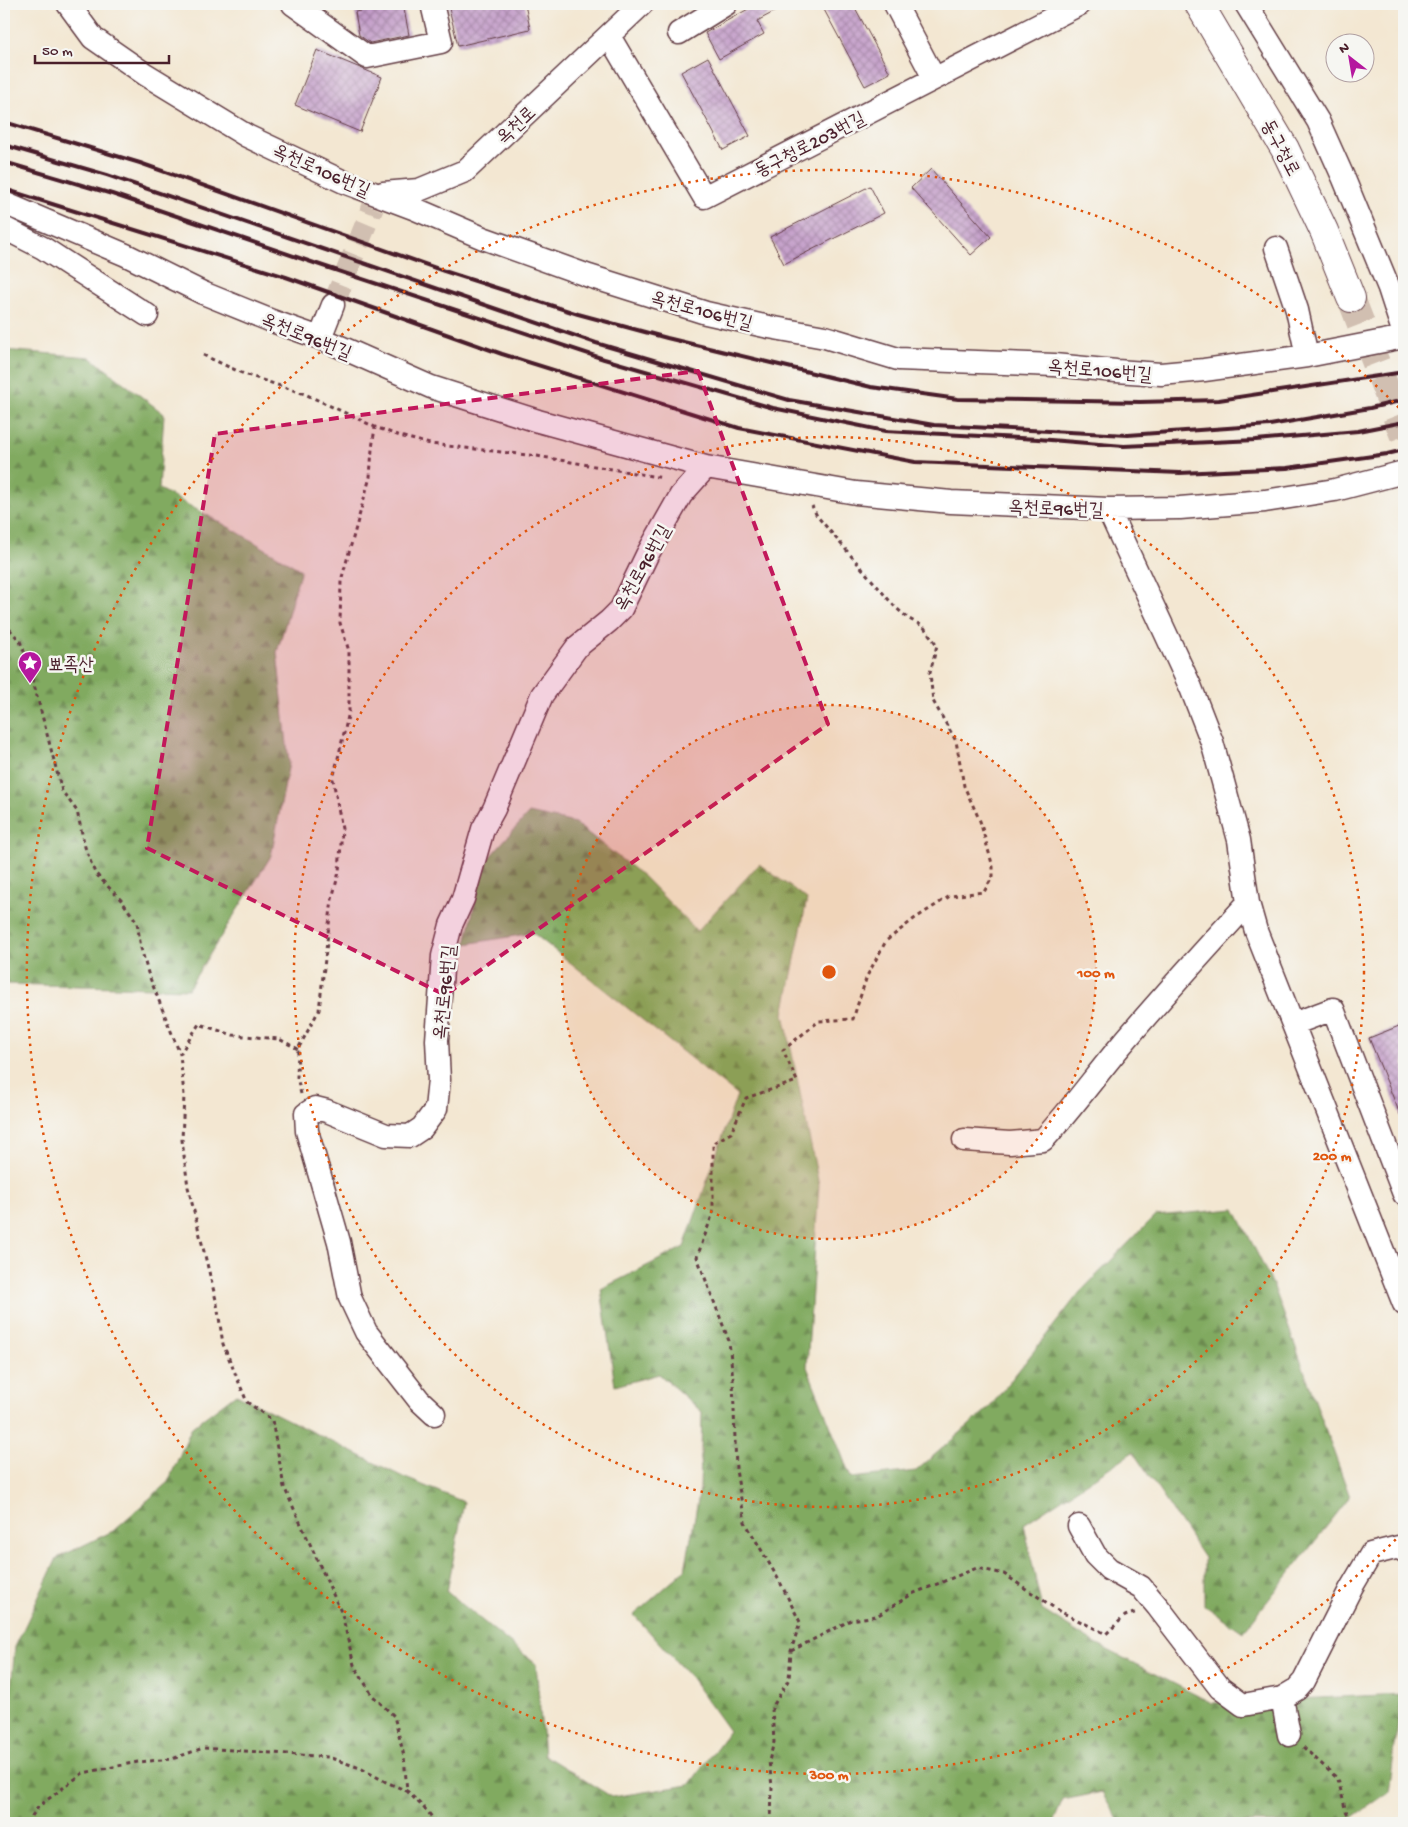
<svg xmlns="http://www.w3.org/2000/svg" width="1408" height="1827" viewBox="0 0 1408 1827" font-family="'Gochi Hand','Poor Story',sans-serif">
	<style>
		.forest { fill: url(#forest-firs); stroke: #666446 }
		.building { fill: url(#building-cross-hatch) }
		.lines { fill: none; stroke-linecap: round; stroke-linejoin: round }
		.minor-tunnel { stroke: #d1bfb1; stroke-width: 22; stroke-dasharray: 22 11; stroke-linecap: butt }
		.major-tunnel { stroke: #d1bfb1; stroke-width: 28; stroke-dasharray: 28 14; stroke-linecap: butt }
		.minor-casing { stroke: #633d44; stroke-width: 25 }
		.major-casing { stroke: #633d44; stroke-width: 30 }
		.path { stroke: #633d44; stroke-width: 3; stroke-dasharray: 4 4; stroke-linecap: butt }
		.minor { stroke: #fff; stroke-width: 22 }
		.major { stroke: #fff; stroke-width: 28 }
		.rail { stroke: #4a1f2b; stroke-width: 4 }
		.marked { fill: #c2185b; fill-opacity: 0.2; stroke: #c2185b; stroke-width: 4; stroke-dasharray: 10 6; stroke-linejoin: round }
		.ring { fill: none; stroke: #e0560e; stroke-width: 2.5; stroke-dasharray: 2.5 5 }
		.labels { text-anchor: middle; stroke-width: 5; stroke-linejoin: round; paint-order: stroke }
		.street-label { font-size: 19px; fill: #4a1f2b; stroke: #f6f6f2 }
		.poi-label { font-size: 19px; fill: #4a1f2b; stroke: #f6f6f2; text-anchor: start }
		.centre { fill: #e0560e; stroke: #f6f6f2; stroke-width: 2.5 }
		.ring-label { font-size: 15px; text-anchor: middle; font-weight: bold; fill: #e0560e; stroke: #f6f6f2; stroke-width: 5; stroke-linejoin: round; paint-order: stroke }
	</style>
	<defs>
		<pattern id="forest-firs" width="22" height="20" patternUnits="userSpaceOnUse" patternTransform="scale(1.25)"><rect width="22" height="20" fill="#81aa61"/><path d="M5 1l3.5 6h-7zM16 11l3.5 6h-7z" fill="#6c8a50"/></pattern>
		<pattern id="building-cross-hatch" width="8" height="8" patternUnits="userSpaceOnUse" patternTransform="scale(1.25)"><rect width="8" height="8" fill="#c29bc8"/><path d="M0 0l8 8M0 8l8-8" fill="none" stroke="#a07ea3"/></pattern>
	</defs>
	<rect width="100%" height="100%" fill="#f6f6f2"/>
	<filter id="ink" filterUnits="userSpaceOnUse"><feTurbulence type="fractalNoise" baseFrequency=".02" numOctaves="2"/><feDisplacementMap in="SourceGraphic" scale="10" xChannelSelector="R" yChannelSelector="G"/><feConvolveMatrix kernelMatrix="1 2 1 2 8 2 1 2 1" color-interpolation-filters="sRGB"/></filter>
	<filter id="wash" filterUnits="userSpaceOnUse"><feTurbulence type="fractalNoise" baseFrequency=".0096" numOctaves="4" result="noise"/><feDisplacementMap in="SourceGraphic" scale="20" xChannelSelector="R" yChannelSelector="G"/><feGaussianBlur stdDeviation="1.12" result="paint"/><feColorMatrix in="noise" values="0 0 0 0 0 0 0 0 0 0 0 0 0 0 0 0 0 1.4 0 .05"/><feComposite in="paint" operator="in"/></filter>
	<g filter="url(#wash)">
		<rect width="100%" height="100%" fill="#f3e7d2"/>
		<!-- forest -->
		<path class="forest" d="M4 350 90 357 164 414 159 489 234 530 301 570 277 652 289 763 271 856 188 989 5 984 4 983Z
			M529 813 575 823 644 877 697 931 759 864 807 899 784 1014 819 1185 807 1367 851 1478 916 1471 990 1407 1080 1292 1155 1216 1235 1209 1274 1287 1350 1497 1243 1632 1204 1605V1558L1133 1452 1024 1524 1042 1610 1096 1644 1212 1703 1402 1694 1389 1792 1345 1823H1120L1102 1792 1063 1800 1053 1823H4V1739L6 1737 15 1647 57 1558 113 1531 168 1482 192 1427 236 1394 403 1477 464 1502 447 1592 536 1664 544 1755 612 1797 689 1785 729 1731 691 1678 634 1615 685 1570 700 1489 702 1412 659 1374 615 1386 601 1289 684 1247 737 1095 533 933 466 944 483 864Z"/>
		<g id="blocks">
			<!-- building -->
			<path class="building" d="M394 4H403L409 35 370 43 359 35 355 12Z
				M448 4H525L530 29 458 46Z
				M747 4H789L757 21 764 34 719 59 705 33 750 8Z
				M821 4H853L890 73 865 86Z
				M317 50 382 77 360 132 295 105Z
				M708 57 750 136 723 150 681 72Z
				M931 169 991 237 971 255 911 188Z
				M870 186 884 213 784 264 770 237Z
				M1404 1024V1124L1369 1038Z"/>
		</g>
	</g>
	<g filter="url(#ink)">
		<use href="#blocks" fill-opacity="0" stroke="#633d44" stroke-width="1"/>
		<g class="lines">
			<!-- minor-tunnel -->
			<path class="minor-tunnel" d="M333 305 373 207"/>
			<!-- major-tunnel -->
			<path class="major-tunnel" d="M1351 298 1404 436"/>
			<!-- minor casing -->
			<g class="minor-casing">
				<path id="minor" d="M68 4 93 38 145 74 247 136 344 182 413 208 483 238 589 276 706 313 769 327 825 337 898 359 1054 365 1116 371 1161 374 1204 370 1307 356 1404 337
					M293 4 367 57 441 42 432 4
					M895 4 934 78
					M1246 4 1318 121 1344 179 1389 288 1404 334
					M679 33 726 4
					M609 36 704 197 1080 4
					M383 193 419 190 465 171 642 4
					M4 203 126 255 203 293 272 321 320 338 431 387 538 421 706 467 856 493 951 502 1108 509 1180 508 1265 501 1335 490 1404 472
					M4 228 43 248 147 315
					M1276 248 1297 310 1307 356
					M320 338 333 305
					M1108 509 1191 688 1212 742 1239 840 1248 903 1256 931 1404 1304
					M1293 1024 1333 1009 1404 1194
					M964 1140 1010 1143 1043 1140C1070 1111 1093 1079 1118 1049 1160 999 1204 951 1248 903
					M434 1414 419 1400 366 1332 350 1298 339 1242 307 1131 306 1114 315 1108 327 1111 386 1135 410 1136 422 1128 436 1109 439 1080 437 1040 443 956 451 925 463 899 483 829 494 809 542 695 577 647 609 621 621 609 647 555 681 495 706 467
					M1079 1526 1095 1555 1109 1569 1141 1587 1158 1607 1220 1688 1243 1705 1282 1698 1289 1735
					M1282 1698 1297 1689 1304 1681 1351 1588 1371 1554 1399 1547 1404 1551"/>
			</g>
			<!-- major casing -->
			<g class="major-casing">
				<path id="major" d="M1199 4 1285 149 1324 231 1351 298"/>
			</g>
			<!-- path -->
			<path class="path" d="M203 355 244 374 305 394 375 427 400 436 430 444 537 456 663 478
				M4 623 20 641 28 662 62 791 77 811 85 847 95 873 121 900 137 922 141 948 148 973 180 1054
				M298 1049 279 1039 233 1035 199 1024 180 1054 184 1095 182 1140 188 1187 217 1304 223 1344 247 1402 272 1420 284 1487 342 1614 354 1665 372 1695 394 1716 404 1756 407 1791 428 1812 436 1823
				M301 1094 297 1077 298 1049 319 1010 332 899 339 872 342 829 333 779 349 712V651L340 623 341 581 370 477 372 449 375 427
				M791 1651 851 1620 877 1616 912 1594 977 1568 1004 1574 1059 1611 1106 1634 1125 1616 1137 1612
				M1303 1747 1338 1779 1345 1808 1351 1823
				M27 1823 39 1806 83 1773 138 1762 172 1759 203 1748 328 1757 360 1768 386 1782 407 1791
				M771 1823 772 1786 769 1761 774 1742 772 1708 789 1679 791 1651 800 1622 780 1582 745 1522 736 1470 733 1379 729 1341 697 1257 713 1213V1143L731 1133 746 1098 797 1081 783 1050 819 1021 853 1019 867 976 886 941 914 919 950 896 984 892 993 876V867L980 821 964 786 956 741 933 701 930 673 937 645 923 626 909 619 895 607 817 516 812 506"/>
			<!-- minor -->
			<use href="#minor" class="minor"/>
			<!-- major -->
			<use href="#major" class="major"/>
			<!-- rail -->
			<path class="rail" d="M4 122 140 163 444 271 578 314 667 338 871 387 958 399 1140 402 1219 400 1404 372
				M4 145 107 175 596 343 789 400 934 425 1128 435 1270 425 1370 408 1404 400
				M4 162 112 194 323 266 604 359 773 408 885 431 1038 439 1124 446 1256 440 1358 431 1404 422
				M4 189 286 277 502 354 739 428 915 462 1180 473 1287 468 1387 454 1404 450"/>
		</g>
	</g>
	<!-- marked area -->
	<path class="marked" d="M698 371 828 724 445 995 147 848 215 434Z"/>
	<!-- distance rings -->
	<circle cx="829" cy="972" r="267" fill="#e0560e" fill-opacity=".12"/>
	<g class="ring">
		<circle cx="829" cy="972" r="267"/>
		<circle cx="829" cy="972" r="535"/>
		<path d="M1401 1534A802 802 0 1 1 1401 410"/>
	</g>
	<!-- icons -->
	<defs>
		<g id="sight-pin" transform="scale(1.25)"><path d="M0 17L-7.5 6A9.5 9.5 0 1 1 7.5 6Z" fill="#b5179e" stroke="#f6f6f2"/><path d="M0-6L1.8-2.2L6-1.7L2.9 1.2L3.7 5.4L0 3.3L-3.7 5.4L-2.9 1.2L-6-1.7L-1.8-2.2Z" fill="#fff"/></g>
	</defs>
	<g fill-rule="evenodd">
		<use href="#sight-pin" x="30" y="663"/>
	</g>
	<g class="labels">
		<!-- street labels -->
		<g class="street-label">
			<text transform="translate(515 124) rotate(-43)" y="7">옥천로</text>
			<text transform="translate(809 143) rotate(-27)" y="7">동구청로203번길</text>
			<text transform="translate(1282 147) rotate(62)" y="7">동구청로</text>
			<text transform="translate(322 169) rotate(24)" y="7">옥천로106번길</text>
			<text transform="translate(702 309) rotate(15)" y="7">옥천로106번길</text>
			<text transform="translate(307 335) rotate(22)" y="7">옥천로96번길</text>
			<text transform="translate(1100 369) rotate(5)" y="7">옥천로106번길</text>
			<text transform="translate(1056 507) rotate(2)" y="7">옥천로96번길</text>
			<text transform="translate(641 567) rotate(-61)" y="7">옥천로96번길</text>
			<text transform="translate(443 992) rotate(-84)" y="7">옥천로96번길</text>
		</g>
		<!-- poi labels -->
		<g class="poi-label">
			<text x="48" y="670">뾰족산</text>
		</g>
	</g>
	<circle cx="829" cy="972" r="8" class="centre"/>
	<g class="ring-label">
		<text x="1096" y="977">100 m</text>
		<text x="1332" y="1160">200 m</text>
		<text x="829" y="1779">300 m</text>
	</g>
	<!-- margin -->
	<rect width="1408" height="1827" fill="none" stroke="#f6f6f2" stroke-width="20"/>
	<!-- north arrow -->
	<g transform="translate(1350 58) rotate(329)"><circle r="24" fill="#f6f6f2" stroke="#b1a0a2"/>
	<path d="M0-4L9 19L0 12L-9 19Z" fill="#b5179e"/>
	<text y="-8" font-size="14" font-weight="bold" text-anchor="middle" fill="#4a1f2b">N</text>
	</g>
	<!-- scale -->
	<path d="M35 55v8h134v-8" fill="none" stroke="#4a1f2b" stroke-width="2.5"/>
	<text x="42" y="55" font-size="15" fill="#4a1f2b" stroke="#f6f6f2" stroke-width="4" paint-order="stroke">50 m</text>
</svg>
